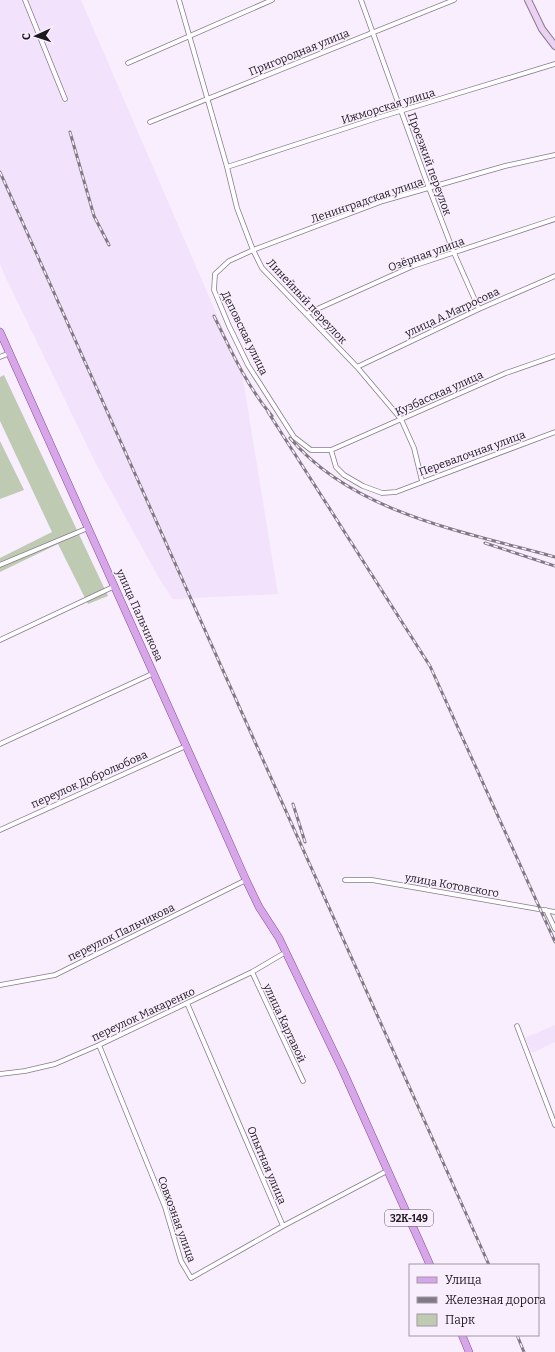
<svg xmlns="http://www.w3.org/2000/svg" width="555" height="1352" viewBox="0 0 555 1352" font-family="Bitter,serif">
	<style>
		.built { fill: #f3e2fb }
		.green { fill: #becbb2 }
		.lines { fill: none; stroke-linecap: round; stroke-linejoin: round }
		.street-casing { stroke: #877b8c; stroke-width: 5.5 }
		.secondary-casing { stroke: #877b8c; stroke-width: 8 }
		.primary-casing { stroke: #844d99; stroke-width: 8 }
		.street { stroke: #fff; stroke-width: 4 }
		.secondary { stroke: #ebd2f4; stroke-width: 6 }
		.primary { stroke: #d6a6e9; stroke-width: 7 }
		.rail-casing { stroke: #817a84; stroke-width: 3 }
		.rail { stroke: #f9eefd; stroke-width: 1.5; stroke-dasharray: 4.5; stroke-linecap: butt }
		.labels { text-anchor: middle; stroke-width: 3; stroke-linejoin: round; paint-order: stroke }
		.shield { fill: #f9eefd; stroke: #5f5862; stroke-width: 1 }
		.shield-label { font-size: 10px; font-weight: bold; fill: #1d181f }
		.street-label { font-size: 11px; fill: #1d181f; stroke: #f9eefd }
	</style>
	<rect width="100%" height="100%" fill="#f9eefd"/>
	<!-- built -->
	<path class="built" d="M0 0H81L242 373 278 594 173 599 160 580 96 464 5 276 0 264Z
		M555 1025V1042L532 1053 525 1038Z"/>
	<!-- green -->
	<path class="green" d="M4 375 108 596 88 604 58 544 0 572V558L52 532 0 421V377Z
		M0 441 24 490 0 499Z"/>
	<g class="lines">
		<!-- street casing -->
		<g class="street-casing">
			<path id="street" d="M25 0 65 99
				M179 0 227 167 237 208 253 250 262 268 357 367 401 419 414 448 422 481
				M361 0 429 188 454 253 479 309
				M128 63 272 0
				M150 122 454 0
				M555 155 505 166 383 201 253 250 229 261 215 274 214 290 229 326 248 365 294 437 311 450H331L336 467 344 475 363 486 382 493 396 492 555 432
				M227 167 377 118 555 64
				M306 314 413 266 555 219
				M0 357 10 353
				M357 367 479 309 555 276
				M331 450 506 373 555 356
				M0 565 88 528
				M0 640 115 586
				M0 744 154 673
				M0 830 186 746
				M345 880H372L555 912
				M546 910 555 929
				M252 972 303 1081
				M0 985 55 975 246 880
				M187 1003 283 1226 387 1171
				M517 1026 555 1125
				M99 1045 165 1207 181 1261 191 1278 283 1226
				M0 1074 25 1071 55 1064 99 1045 252 972 286 952"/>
		</g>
		<!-- secondary casing -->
		<g class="secondary-casing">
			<path id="secondary" d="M528 0 542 29 555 46"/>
		</g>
		<!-- primary casing -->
		<g class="primary-casing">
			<path id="primary" d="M0 332 218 817 246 880 259 907 279 938 343 1071 430 1265
				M462 1335 469 1352"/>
		</g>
		<!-- street -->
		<use href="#street" class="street"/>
		<!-- secondary -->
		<use href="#secondary" class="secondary"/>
		<!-- primary -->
		<use href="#primary" class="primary"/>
		<!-- rail casing -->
		<g class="rail-casing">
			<path id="rail" d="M70 132 94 216 109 245
				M0 172 489 1265
				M214 316C231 351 247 386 272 416
				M268 412 430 666 555 942
				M290 438C353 513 465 532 555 557
				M485 543 555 566
				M293 804 305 842
				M517 1335 524 1352"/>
		</g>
		<!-- rail -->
		<use href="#rail" class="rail"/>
	</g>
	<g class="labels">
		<!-- shield labels -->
		<rect class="shield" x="385" y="1210" width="48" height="16" rx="3"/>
		<g class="shield-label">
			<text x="409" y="1222">32К-149</text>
		</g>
		<!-- street labels -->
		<g class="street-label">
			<text transform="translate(299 52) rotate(-22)" y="4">Пригородная улица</text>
			<text transform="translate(388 106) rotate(-17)" y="4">Ижморская улица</text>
			<text transform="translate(430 164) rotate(70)" y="4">Проезжий переулок</text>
			<text transform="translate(367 200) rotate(-19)" y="4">Ленинградская улица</text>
			<text transform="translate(426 254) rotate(-20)" y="4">Озёрная улица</text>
			<text transform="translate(307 301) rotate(47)" y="4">Линейный переулок</text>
			<text transform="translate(452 312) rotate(-25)" y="4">улица А.Матросова</text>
			<text transform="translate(245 333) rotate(64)" y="4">Деповская улица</text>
			<text transform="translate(439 393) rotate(-24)" y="4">Кузбасская улица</text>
			<text transform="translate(472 453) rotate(-20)" y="4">Перевалочная улица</text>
			<text transform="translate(140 615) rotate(66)" y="4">улица Пальчикова</text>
			<text transform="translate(89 779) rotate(-24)" y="4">переулок Добролюбова</text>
			<text transform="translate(452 885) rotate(10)" y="4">улица Котовского</text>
			<text transform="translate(121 932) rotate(-26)" y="4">переулок Пальчикова</text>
			<text transform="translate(143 1014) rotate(-25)" y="4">переулок Макаренко</text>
			<text transform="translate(285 1023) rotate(65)" y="4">улица Картавой</text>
			<text transform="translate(267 1165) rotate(67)" y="4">Опытная улица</text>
			<text transform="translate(177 1219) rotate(70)" y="4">Совхозная улица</text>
		</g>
	</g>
	<!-- legend -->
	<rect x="409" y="1264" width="130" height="72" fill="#f9eefd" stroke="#a198a4"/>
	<rect x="417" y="1277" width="20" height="6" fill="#d6a6e9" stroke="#a198a4"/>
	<text x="445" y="1284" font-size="12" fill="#1d181f">Улица</text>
	<rect x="417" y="1297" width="20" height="6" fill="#817a84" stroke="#a198a4"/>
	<text x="445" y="1304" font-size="12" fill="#1d181f">Железная дорога</text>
	<rect x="417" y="1314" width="20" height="12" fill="#becbb2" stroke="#a198a4"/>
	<text x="445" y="1324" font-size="12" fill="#1d181f">Парк</text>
	<!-- north arrow -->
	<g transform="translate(36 36) rotate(267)" stroke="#f9eefd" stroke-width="3" paint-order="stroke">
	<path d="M0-3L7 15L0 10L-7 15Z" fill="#1d181f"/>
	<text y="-6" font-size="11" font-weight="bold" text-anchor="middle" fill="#1d181f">С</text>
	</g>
</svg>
